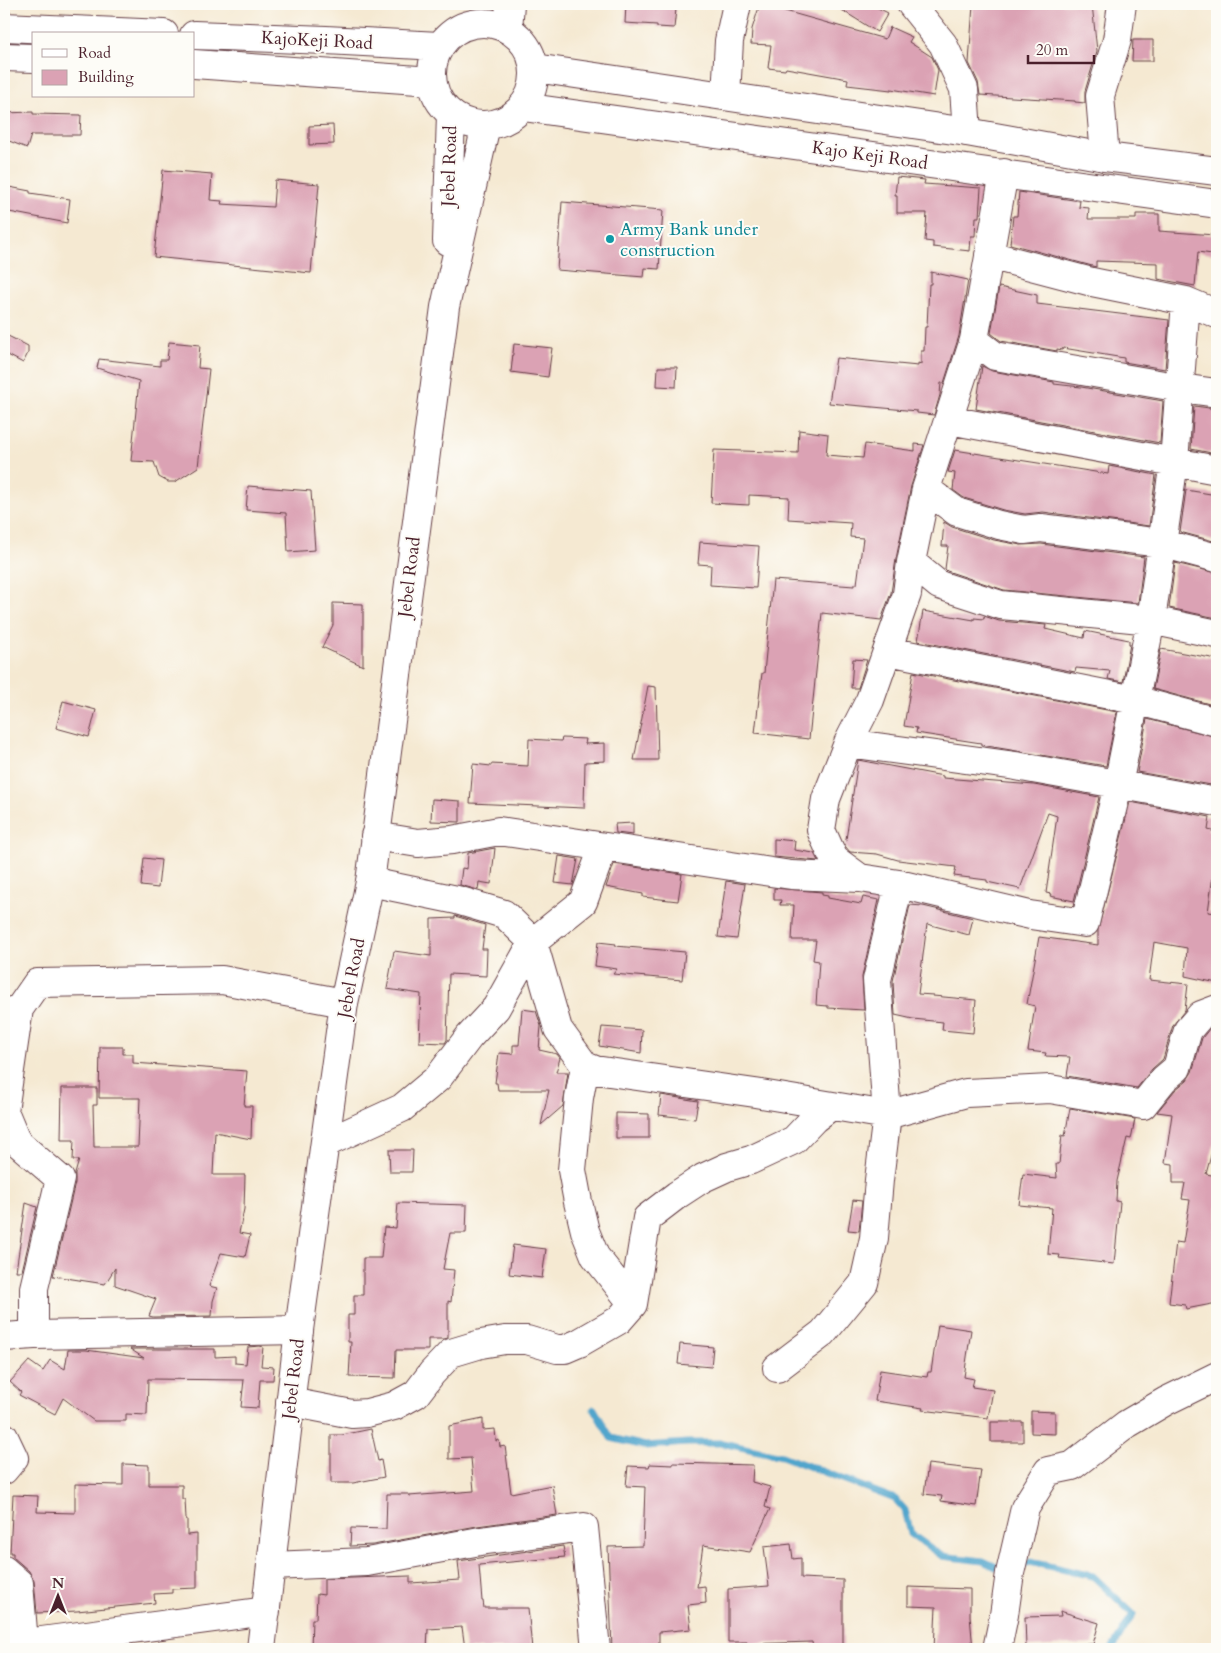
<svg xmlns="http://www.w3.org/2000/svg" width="1221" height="1653" viewBox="0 0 1221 1653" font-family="Cardo,serif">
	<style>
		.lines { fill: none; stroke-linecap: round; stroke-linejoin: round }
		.stream { stroke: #51a5cc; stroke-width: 7 }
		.building { fill: #dba2b4 }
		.minor-casing { stroke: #643d44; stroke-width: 30 }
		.major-casing { stroke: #643d44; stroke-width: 30 }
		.minor { stroke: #fff; stroke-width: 28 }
		.major { stroke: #fff; stroke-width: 28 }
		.culture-dot { fill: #0f9aa8; stroke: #fdfcf7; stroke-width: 2 }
		.labels { text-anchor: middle; stroke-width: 4; stroke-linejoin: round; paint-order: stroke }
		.street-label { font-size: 18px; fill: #4a1f2b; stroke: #fdfcf7 }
		.culture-label { font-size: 18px; fill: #0d838f; stroke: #fdfcf7; text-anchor: start }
	</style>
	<rect width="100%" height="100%" fill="#fdfcf7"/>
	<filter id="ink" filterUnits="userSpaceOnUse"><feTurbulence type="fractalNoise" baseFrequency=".02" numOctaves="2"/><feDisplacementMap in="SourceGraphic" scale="10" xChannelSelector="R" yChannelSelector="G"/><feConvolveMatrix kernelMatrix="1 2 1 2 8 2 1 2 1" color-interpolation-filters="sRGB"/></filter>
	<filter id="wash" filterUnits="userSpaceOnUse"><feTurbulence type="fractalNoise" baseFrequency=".0096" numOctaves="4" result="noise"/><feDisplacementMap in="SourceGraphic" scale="20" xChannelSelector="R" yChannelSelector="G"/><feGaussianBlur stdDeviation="1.12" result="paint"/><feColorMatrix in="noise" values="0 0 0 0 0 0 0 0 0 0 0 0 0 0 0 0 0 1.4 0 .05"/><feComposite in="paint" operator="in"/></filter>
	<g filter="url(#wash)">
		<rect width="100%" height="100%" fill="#f5e9d2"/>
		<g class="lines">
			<!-- stream -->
			<path class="stream" d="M594 1409 611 1438 645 1446 687 1443H722L782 1456 895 1499 905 1510 911 1534 942 1556 983 1561 1005 1571
				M1019 1568 1030 1562 1093 1576 1133 1614 1112 1649"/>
		</g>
		<g id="blocks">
			<!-- building -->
			<path class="building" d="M626 4 676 9 674 28 657 27V25L625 23Z
				M760 4 885 39 890 27 912 37 909 42 932 57 938 70 934 96 891 89V90L847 85 848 79 786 68 785 70 768 68 771 45 751 44 752 29Z
				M832 4H870L888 13 877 32Z
				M973 4H1092L1097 51 1085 91V103L1075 102V101L980 95 978 82 969 63Z
				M1133 40H1153V61H1132Z
				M33 112V114L81 115 80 135H31L27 148 4 139V113Z
				M333 125 334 144 309 145V126Z
				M163 170 212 174 210 200 222 201 221 204 273 207 275 180 319 184 311 273 154 257Z
				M897 177 925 180 924 184 981 188 979 217H976L975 236H971L970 251 933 247V242L925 241 927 213H897V195H895Z
				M4 186 30 191V193L70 199 67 223 4 211Z
				M1019 192 1080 201 1079 207 1089 208 1088 219H1136V214H1159V231L1215 235 1212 254 1198 252 1195 286 1158 279V263L1096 261V267L1010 244 1013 216H1017Z
				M562 202 663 210 659 269 645 268 644 277 557 270Z
				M931 272 968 280 959 336 944 383H941L940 395 934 415 917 413V411L829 403 836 358 918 366V363L921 364V351H924L925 327H927L929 284H931Z
				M999 287 1037 295V304L1169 320 1165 369 1124 362V358L1063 348 1062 350 1057 349V351L1001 341 991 333Z
				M4 334 28 346V353L23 363 4 353Z
				M169 342 200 345 198 368 209 369 198 467 175 482H168L159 477 154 462 131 461 139 381 97 368 99 359 160 366V360H167Z
				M514 344 552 348 548 377 511 372Z
				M982 366 992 371 1054 382V384L1081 387 1163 401 1160 443 976 409Z
				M658 367H677L676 387 657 386Z
				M1194 406 1217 409V454L1191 449Z
				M799 430 828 434 826 455 863 458 865 444 915 451V444L924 445 911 486 896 559 891 593 881 620 822 613 809 739 755 733 762 673H764L773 580 854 586V584H857L863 538 850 537 851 523 788 519 789 497 749 495V505L711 503 714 450 798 453Z
				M955 450 1108 474 1109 466 1156 475 1149 526 1043 512 1025 514 1003 510 964 498 953 490 955 473 948 472Z
				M248 486 311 491 315 550 288 552 286 513 246 510Z
				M1186 490 1217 495V542L1180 532Z
				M944 522 952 527 994 540 1021 545 1041 544 1144 557 1138 603 1004 590 947 571 945 569 948 546H942Z
				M700 542 759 546 756 588 710 585 711 565 698 564Z
				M1175 563 1217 573V618L1169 608Z
				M333 603 363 604V666L322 647 333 625Z
				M923 611 974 620V618L984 619V616L999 621 1046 625 1045 629 1084 638 1085 631 1129 640V644H1130L1123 682 1108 679 1110 671 1076 668 1075 672 918 641Z
				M1161 649 1217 659V706L1153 689Z
				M853 659 867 660 858 688H851Z
				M913 672 1117 712 1106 766 981 745V743L916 733 917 728 904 726Z
				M648 686 656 687 658 760H634Z
				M63 701 96 710 89 737 56 728Z
				M1147 719 1217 737V786L1137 772Z
				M562 738 586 739 585 744 605 743V761L585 762 584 808 470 803 473 764 491 766V764L528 766 529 739 561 741Z
				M858 760 943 776V778L1034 785 1099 797 1074 901 1050 896 1051 894 1046 893 1057 816 1048 813 1020 889 987 882V880L954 876 956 867 898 860 877 854 850 852 845 846Z
				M432 799 460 801V822L431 821Z
				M1130 802 1210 817 1208 830 1217 832 1215 868H1214L1208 912 1217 913V983L1185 976 1187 948 1154 942 1149 980 1188 984 1185 1010 1173 1025 1163 1059 1152 1069 1137 1088 1067 1076 1070 1057 1045 1056 1046 1053 1028 1051 1035 1006 1027 1004 1039 937 1098 945V930Z
				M633 823V835L616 833 615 824Z
				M774 839 795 841 794 850 814 853 818 861 774 857Z
				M495 848 491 884 479 882 478 890 460 885 462 868 467 869 468 853Z
				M559 856 578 859 573 885 555 883Z
				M144 858 161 860 158 888 141 886Z
				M614 864 682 874 678 901 643 897V894L606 887Z
				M726 881 745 884 737 939 718 937Z
				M774 888 822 892V895L828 896V898L861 904 863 897 879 900 862 977 864 1010 828 1008V1006L816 1005 819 961 813 960 816 940H792L794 905H780L781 900H774Z
				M910 905 923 906 973 918 969 935 927 924 918 994 933 995V996L976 1000 973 1033 942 1030 943 1022 913 1019 895 1015 893 981Z
				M455 916 485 925 482 949H487L486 976 449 974 447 1040 445 1043 419 1042 421 994 387 989 394 951 431 956V919L455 918Z
				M598 942 616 944 615 946 685 952 682 980 613 974 617 969 595 966Z
				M522 1009 536 1011 541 1026 539 1050 557 1054 560 1058 556 1072H568L563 1106 541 1125 549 1090H498L497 1083H495L499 1053 513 1054V1045H519Z
				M1217 1026V1133L1206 1174 1217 1176V1303L1186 1309 1185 1305 1169 1303 1176 1242 1183 1243 1190 1200 1182 1199 1185 1183H1173V1164L1165 1163 1172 1114 1157 1112 1175 1090 1187 1080 1192 1072 1202 1038 1210 1028Z
				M602 1027 642 1030 641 1053 599 1046Z
				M100 1047H123V1054H133V1063L247 1071 244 1106H252L251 1139 215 1132 213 1175H245L244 1209 239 1233 250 1235 245 1257 221 1253 209 1286 217 1288 213 1301 212 1316 153 1317 149 1316 156 1299 115 1285V1268L105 1284 53 1276 75 1183V1174L79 1160H73L74 1140H61L62 1088H97V1105H93L94 1147H138L140 1098H99Z
				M661 1095 698 1101 695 1119 659 1115Z
				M1070 1108 1135 1119 1131 1139 1127 1138 1117 1181 1116 1201 1120 1202 1114 1264 1059 1258 1060 1255 1048 1254 1052 1208 1019 1205 1023 1174 1057 1178 1056 1164H1059L1062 1135 1065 1136Z
				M616 1113 649 1114V1138H616Z
				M389 1150H413L412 1172H390Z
				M853 1200 862 1201 859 1231 848 1230Z
				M26 1203 37 1207 22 1271H16Z
				M398 1203 467 1205 466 1233H450L443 1269 454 1270 451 1302 448 1301V1338L444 1339H428V1350H396L395 1378 349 1377 351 1342H348V1315H354V1295H363V1258H381L384 1227 396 1228Z
				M513 1245 546 1249 542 1278 509 1274Z
				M938 1325 971 1330 964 1377 974 1379 972 1387 993 1390 988 1418 922 1410 923 1408 875 1401 880 1370 927 1377 928 1372H931Z
				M680 1344 713 1347 711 1367 678 1364Z
				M260 1346 263 1347 261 1366 274 1367 273 1380H260L258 1408 241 1407 244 1380 148 1379 147 1415 126 1414V1421H94L63 1398 55 1414 19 1395 21 1392 10 1382 29 1361 43 1371 50 1360 65 1369 68 1350H86L144 1358 130 1349H215V1357L235 1356V1363L246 1364 248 1347Z
				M1031 1411 1055 1412V1434L1031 1433Z
				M483 1419V1430L495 1429 496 1441 499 1440 500 1447 505 1446 511 1493 552 1485 557 1515 477 1526 373 1545 350 1546 351 1528 386 1529 387 1494H409V1496L474 1491 471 1458 449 1459V1426Z
				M991 1422H1023V1442H991Z
				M371 1429 378 1461 381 1460 384 1477 353 1483H331V1435H342Z
				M673 1463 753 1465 752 1482 770 1487 765 1507 770 1509 750 1552 703 1545 697 1587 705 1586 706 1603 688 1605 691 1629 659 1632V1649H612L608 1547 643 1546 645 1487 626 1486 628 1466 649 1467 650 1464 673 1465Z
				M123 1464 149 1465V1485H182V1499H185L186 1519H187V1535L197 1534V1588L172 1589V1593L154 1594 155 1603 77 1611 37 1613 34 1581 29 1571 13 1557V1553H10L13 1495 38 1496 37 1512 75 1513V1484L123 1485Z
				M928 1464 981 1470 976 1506 941 1501 942 1496 924 1494Z
				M791 1544 793 1559 801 1558V1578L843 1580V1649H813L812 1642 747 1644V1642H728V1589L769 1586 764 1547Z
				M563 1546 565 1557 479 1565 482 1601H483L484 1608H528L532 1649H465L462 1627 428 1629 427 1649H311L312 1619H316L317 1594 324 1595V1579L410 1576V1583L460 1580 458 1561Z
				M908 1587 970 1589V1616L973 1649H934L936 1607 908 1606Z
				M1060 1611 1099 1623 1093 1644 1026 1647 1025 1617 1061 1616Z"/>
		</g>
	</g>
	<g filter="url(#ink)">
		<use href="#blocks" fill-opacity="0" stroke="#643d44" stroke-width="1"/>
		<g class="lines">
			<!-- minor casing -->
			<g class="minor-casing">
				<path id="minor" d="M911 4 943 44 964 89 967 132
					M726 96 729 41 737 4
					M1105 157 1100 96 1117 40 1122 4
					M1004 173 974 340 926 489 911 562 907 594 870 700 848 743 826 799 821 830 834 859 860 878 899 884 1030 915 1085 923 1118 785 1151 620 1174 462 1186 301
					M989 255 1092 282 1186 301 1217 314
					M974 340 995 356 1181 388 1217 393
					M949 420 1217 470
					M926 489 957 512 999 525 1024 530 1041 528 1161 543 1217 558
					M911 562 939 585 1001 605 1151 620 1217 634
					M888 651 1135 700 1217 722
					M848 743 1016 766 1217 802
					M375 836 418 843 452 840 499 831 791 875 860 878
					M370 882 457 900 504 914 533 942 558 1029 585 1066 595 1070 755 1093 887 1115 966 1093 1050 1089 1143 1105 1164 1079 1177 1068 1188 1030 1201 1015 1217 1009
					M19 1009 4 1111 17 1142 60 1179 34 1288V1335
					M4 1013 19 1009 37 983 222 980 344 1003
					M585 1066 579 1098 572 1170 578 1202 585 1231 595 1256 633 1304
					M326 1143 402 1108 438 1078 469 1037 496 1008 533 942 583 902 603 848
					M4 1337 34 1335 299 1330
					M777 1368 823 1333 864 1283 874 1238 879 1180 887 1115 877 980 899 884
					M290 1402 352 1414 367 1413 394 1406 416 1394 432 1373 451 1353 481 1344 505 1340H527L557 1349H565L579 1343 619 1320 633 1304 647 1218 677 1195 703 1178 727 1167 751 1160 794 1140 814 1119 831 1106
					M4 1437 14 1458 4 1470
					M271 1566 367 1562 480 1541 584 1527 596 1649
					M4 1570 19 1583 24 1643
					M4 1646 266 1611
					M997 1649 1004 1615 1010 1573 1025 1508 1048 1471 1072 1466 1127 1424 1166 1401 1217 1376"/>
			</g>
			<!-- major casing -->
			<g class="major-casing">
				<path id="major" d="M432 74a51 51 0 1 1 102 0a51 51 0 1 1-102 0Z
					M4 27 164 34
					M508 29 510 4
					M194 35 326 40 439 46
					M4 57 34 58
					M194 64 432 81
					M535 68 967 132 1105 157 1217 171
					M523 107 1217 204
					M447 241 451 114
					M261 1649 299 1330 344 1003 370 882 445 307 486 125"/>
			</g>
			<!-- minor -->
			<use href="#minor" class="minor"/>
			<!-- major -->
			<use href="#major" class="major"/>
		</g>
	</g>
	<!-- markers -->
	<circle class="culture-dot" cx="610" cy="239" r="5"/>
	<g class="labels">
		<!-- street labels -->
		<g class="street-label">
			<text transform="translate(317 40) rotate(3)" y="6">KajoKeji Road</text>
			<text transform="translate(870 155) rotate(8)" y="6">Kajo Keji Road</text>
			<text transform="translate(449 166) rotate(-88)" y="6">Jebel Road</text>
			<text transform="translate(409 577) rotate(-83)" y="6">Jebel Road</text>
			<text transform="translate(351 978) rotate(-79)" y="6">Jebel Road</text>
			<text transform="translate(293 1379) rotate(-83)" y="6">Jebel Road</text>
		</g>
		<!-- culture labels -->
		<g class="culture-label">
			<text x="620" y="235">Army Bank under<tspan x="620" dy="21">construction</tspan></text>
		</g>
	</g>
	<!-- margin -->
	<rect width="1221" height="1653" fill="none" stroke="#fdfcf7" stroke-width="20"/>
	<!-- legend -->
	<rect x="32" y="32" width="162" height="65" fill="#fdfcf7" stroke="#b5a4a5"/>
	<rect x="42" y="49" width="25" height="8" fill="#ffffff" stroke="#b5a4a5"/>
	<text x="78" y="58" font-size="15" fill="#4a1f2b">Road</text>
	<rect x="42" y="70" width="25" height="15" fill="#dba2b4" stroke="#b5a4a5"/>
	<text x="78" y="82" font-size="15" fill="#4a1f2b">Building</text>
	<!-- north arrow -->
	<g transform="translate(58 1596)" stroke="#fdfcf7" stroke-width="4" paint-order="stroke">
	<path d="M0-4L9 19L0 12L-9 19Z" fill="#4a1f2b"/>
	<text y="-8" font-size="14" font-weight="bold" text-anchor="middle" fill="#4a1f2b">N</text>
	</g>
	<!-- scale -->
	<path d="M1028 55v8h66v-8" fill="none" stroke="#4a1f2b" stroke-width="2.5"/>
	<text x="1036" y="55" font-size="15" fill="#4a1f2b" stroke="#fdfcf7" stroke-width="4" paint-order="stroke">20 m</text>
</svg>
